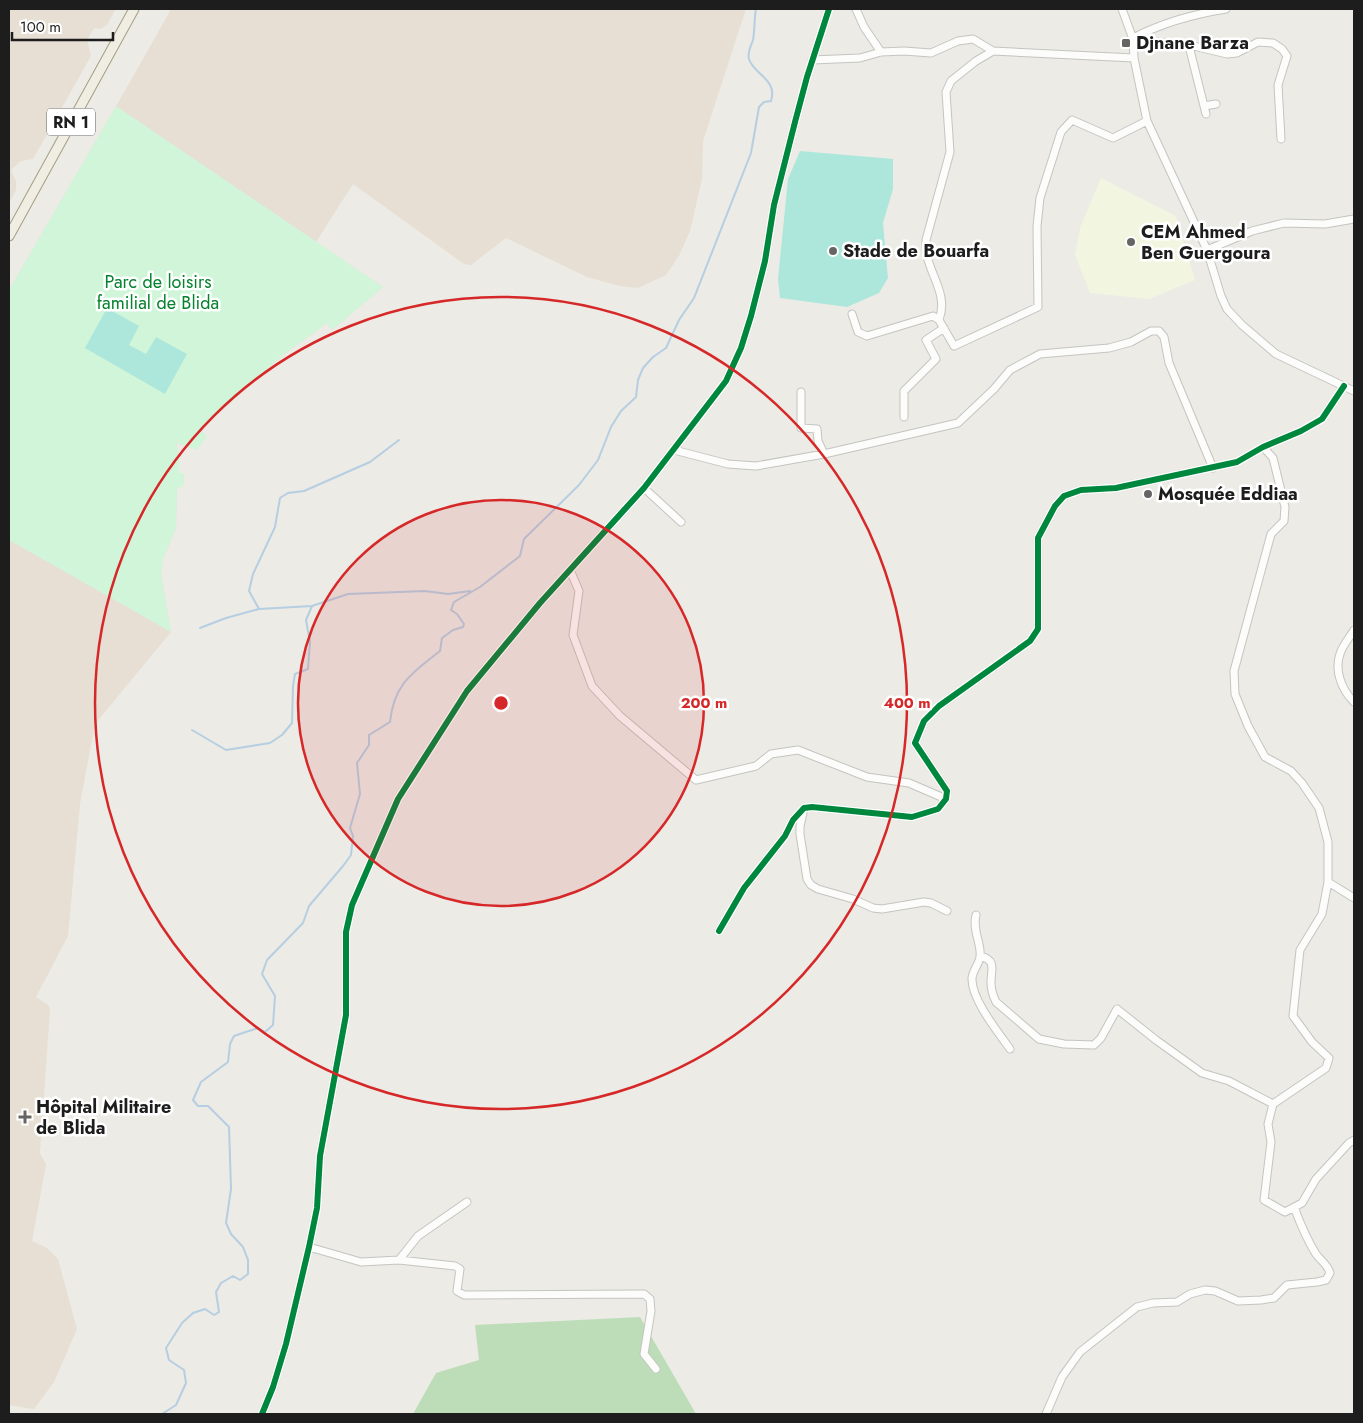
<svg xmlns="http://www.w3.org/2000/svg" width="1363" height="1423" viewBox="0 0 1363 1423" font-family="Jost,sans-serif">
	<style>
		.education { fill: #f2f6e0 }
		.military { fill: #e7dfd4 }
		.forest { fill: #bdddb8 }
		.park { fill: #d1f5d9 }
		.pitch { fill: #ade7dc }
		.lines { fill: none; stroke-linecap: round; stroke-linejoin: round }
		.stream { stroke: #b6cee2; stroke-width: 2 }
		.minor-casing { stroke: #c4c4c1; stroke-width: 9 }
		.major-casing { stroke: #a29f82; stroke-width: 11 }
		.minor { stroke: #fcfcfb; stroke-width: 7 }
		.major { stroke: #f0eee3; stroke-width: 9 }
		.cycleway-casing { stroke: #fff; stroke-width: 9 }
		.cycleway { stroke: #00873e; stroke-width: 6 }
		.ring { fill: none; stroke: #d62828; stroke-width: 2.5 }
		.poi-dot { fill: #656563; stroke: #fff; stroke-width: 2 }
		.labels { text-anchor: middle; stroke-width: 5; stroke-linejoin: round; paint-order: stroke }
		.shield { fill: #fff; stroke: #616161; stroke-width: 1 }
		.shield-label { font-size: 16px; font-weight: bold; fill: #1d1d1d }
		.poi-label { font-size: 18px; font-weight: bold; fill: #1d1d1d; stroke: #fff; text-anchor: start }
		.park-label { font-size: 18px; fill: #04822d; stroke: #fff }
		.centre { fill: #d62828; stroke: #fff; stroke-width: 2.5 }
		.ring-label { font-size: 15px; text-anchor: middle; font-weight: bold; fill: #d62828; stroke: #fff; stroke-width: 5; stroke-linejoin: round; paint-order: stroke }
	</style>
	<rect width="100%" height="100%" fill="#ecebe5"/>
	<!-- education -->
	<path class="education" d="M1101 178 1176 216 1195 280 1149 299 1090 293 1075 255 1080 228Z"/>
	<!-- military -->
	<path class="military" d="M9 9H116L107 25 101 29 94 28 87 40 91 56 33 159 21 161 11 170 16 181V190L9 203Z
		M171 9H746L703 141 702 179 690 231 679 256 666 275 638 288 620 286 587 277 506 238 471 265 464 264 353 184 316 242 383 287 332 330 327 323 283 355 200 430 207 436 197 450 176 443 179 455V473H184L183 486 177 488 176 528 163 559 161 574 171 632 95 724 80 804 68 936 36 997 48 1005 50 1009 40 1153 46 1164 32 1241 47 1248 58 1259 77 1329 54 1382 34 1409 9 1405V290L126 89Z"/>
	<!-- forest -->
	<path class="forest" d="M640 1317 696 1414H413L436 1373 479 1360 475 1325Z"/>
	<!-- park -->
	<path class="park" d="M116 106 383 287 332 330 327 323 283 355 200 430 207 436 197 450 176 443 179 455V473H184L183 486 177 488 176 528 163 559 161 574 171 632 9 540V290Z"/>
	<!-- pitch -->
	<path class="pitch" d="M800 151 893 159V189L883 223 888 278 879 293 847 307 780 298 778 279 788 179Z
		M107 308 139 326 129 345 146 354 156 337 187 354 165 394 85 348Z"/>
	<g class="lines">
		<!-- stream -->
		<path class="stream" d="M259 609 249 591 253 574 275 527 280 498 288 493 304 491 370 462 399 440
			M200 628 226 618 259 609 312 606 348 594 425 591 448 594 470 591
			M192 730 226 750 270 743 282 735 292 723 293 686 295 674 308 669 310 642 306 620 312 606
			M162 1414 176 1405 186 1383 184 1370 169 1360 166 1348 182 1323 193 1313 205 1309 214 1315 219 1312 216 1292 221 1283 233 1276 240 1280 248 1274V1260L243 1247 231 1234 226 1223 231 1189 229 1127 208 1106H198L193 1100 201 1082 228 1062 230 1044 234 1036 258 1028 265 1032 273 1025 275 996 262 974 267 960 303 923 309 906 343 866 351 855 353 836 350 828 360 794 357 763 369 745V735L390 722C394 684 412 673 440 651L442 638 453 630 463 627 464 624 457 614 451 610 454 602 480 587 520 556 524 539 579 485 598 460 611 427 621 411 636 397 638 380 643 368 653 357 666 348 679 320 694 298 751 153 759 107 764 102 771 101C778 79 753 74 749 59 747 52 751 46 753 40 755 30 754 19 756 9"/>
		<!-- minor casing -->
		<g class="minor-casing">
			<path id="minor" d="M856 9 864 27 881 52
				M1122 9 1133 39 1134 58 1147 121 1207 250 1221 296 1227 309 1242 325 1276 354 1354 391
				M1133 38C1162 23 1194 14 1226 9
				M1133 39 1194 46 1227 54 1237 53 1258 42 1273 43 1282 49 1287 56 1278 85 1281 139
				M1189 46 1206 114
				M812 60 860 58 881 52 904 51 931 53 958 41 973 39 993 51 1134 58
				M1204 106 1216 104
				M1207 250 1252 231 1284 223 1325 224 1354 219
				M852 314 858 332 867 336 933 316 939 320 954 346 1038 307 1037 226 1040 198 1061 132 1072 120 1113 138 1147 121
				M939 320C948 296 932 278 927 256 926 251 926 245 926 240L950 152 946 92 951 81 976 61 993 51
				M801 392V428L817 429 818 441 824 454
				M904 417V391L936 359 926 340 944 328
				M1263 447 1273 458 1285 507 1284 521 1271 534 1234 671 1235 694 1248 726 1265 757 1291 771 1302 783 1319 808 1328 842V882L1354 898
				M674 450 728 464 756 466 824 454 958 423 994 389 1010 370 1040 354 1109 348 1131 342 1151 331H1159L1164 337 1169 363 1213 468
				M644 488 681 522
				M570 570 579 591 573 635 592 686 620 716 696 780 756 766 771 754 798 750 867 777 909 783 946 799
				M1354 630C1350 637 1342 646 1340 654 1334 671 1342 690 1354 702
				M804 809 800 826V834L807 879 811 885 818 889 853 899 873 908 882 909 924 902 931 903 947 911
				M1328 882 1322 914 1300 950 1293 1016 1312 1042 1329 1058 1326 1068 1273 1104 1268 1124 1271 1142 1264 1200 1285 1212 1302 1203 1316 1179 1349 1143 1354 1140
				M976 915C972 931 982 944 980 957 979 964 973 970 972 978 971 999 998 1032 1010 1049
				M719 931 744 888 785 836 793 820 804 808 812 807 912 817 938 809 946 799 947 791 915 743 924 721 939 706 1030 641 1038 629V538L1055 506 1064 496 1081 490 1116 488 1237 462 1263 447 1301 431 1322 419 1344 386
				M980 956C997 960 991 970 991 982 991 990 993 996 996 1002L1039 1039 1064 1044 1094 1045 1101 1038 1117 1009 1156 1040 1202 1073 1229 1081 1273 1104
				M309 1247 361 1262 399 1260 455 1266 460 1269 457 1291 464 1295 644 1294 650 1299 651 1311 644 1354 656 1369
				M399 1260 418 1236 467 1202
				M262 1414 273 1387 286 1344 309 1247 317 1208 320 1156 346 1015V932L352 905 398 799 467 691 540 603 644 488 726 381 741 348 751 316 765 261 774 205 795 122 807 77 829 9
				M1046 1414 1062 1377 1080 1352 1137 1307 1153 1303 1177 1302 1190 1294 1205 1290 1215 1291 1238 1301 1261 1300 1274 1298 1287 1285 1317 1282 1326 1280 1330 1273C1328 1265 1321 1261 1316 1254 1307 1240 1300 1223 1294 1207"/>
		</g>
		<!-- major casing -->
		<g class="major-casing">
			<path id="major" d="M9 236 134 9"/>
		</g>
		<!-- minor -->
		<use href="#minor" class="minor"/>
		<!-- major -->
		<use href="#major" class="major"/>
		<!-- cycleway casing -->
		<g class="cycleway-casing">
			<path id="cycleway" d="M719 931 744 888 785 836 793 820 804 808 812 807 912 817 938 809 946 799 947 791 915 743 924 721 939 706 1030 641 1038 629V538L1055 506 1064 496 1081 490 1116 488 1237 462 1263 447 1301 431 1322 419 1344 386
				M262 1414 273 1387 286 1344 309 1247 317 1208 320 1156 346 1015V932L352 905 398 799 467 691 540 603 644 488 726 381 741 348 751 316 765 261 774 205 795 122 807 77 829 9"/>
		</g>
		<!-- cycleway -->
		<use href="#cycleway" class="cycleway"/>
	</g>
	<!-- distance rings -->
	<circle cx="501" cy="703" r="203" fill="#d62828" fill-opacity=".12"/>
	<g class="ring">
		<circle cx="501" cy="703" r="203"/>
		<circle cx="501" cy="703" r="406"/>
	</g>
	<!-- markers -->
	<g class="poi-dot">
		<rect x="1121" y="38" width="10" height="10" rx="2.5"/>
		<circle cx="1131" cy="242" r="5"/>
		<circle cx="833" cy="251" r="5"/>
		<circle cx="1148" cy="494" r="5"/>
		<path d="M22.5 1109.5h5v5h5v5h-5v5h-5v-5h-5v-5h5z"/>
	</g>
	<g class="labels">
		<!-- shield labels -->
		<rect class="shield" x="47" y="108.5" width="48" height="27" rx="4"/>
		<g class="shield-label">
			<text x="71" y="128">RN 1</text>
		</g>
		<!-- poi labels -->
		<g class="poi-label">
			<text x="1136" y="49">Djnane Barza</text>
			<text x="1141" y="238">CEM Ahmed<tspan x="1141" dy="21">Ben Guergoura</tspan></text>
			<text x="843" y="257">Stade de Bouarfa</text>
			<text x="1158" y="500">Mosquée Eddiaa</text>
			<text x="36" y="1113">Hôpital Militaire<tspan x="36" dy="21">de Blida</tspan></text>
		</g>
		<!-- park labels -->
		<g class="park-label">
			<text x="158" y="288">Parc de loisirs<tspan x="158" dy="21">familial de Blida</tspan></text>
		</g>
	</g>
	<circle cx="501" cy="703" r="8" class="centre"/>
	<g class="ring-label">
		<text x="704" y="708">200 m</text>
		<text x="907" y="708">400 m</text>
	</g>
	<!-- border -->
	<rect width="1363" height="1423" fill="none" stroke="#1d1d1d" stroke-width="20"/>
	<!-- scale -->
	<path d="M12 32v8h101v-8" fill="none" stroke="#1d1d1d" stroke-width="2.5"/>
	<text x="20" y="32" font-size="15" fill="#1d1d1d" stroke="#ffffff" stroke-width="4" paint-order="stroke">100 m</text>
</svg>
